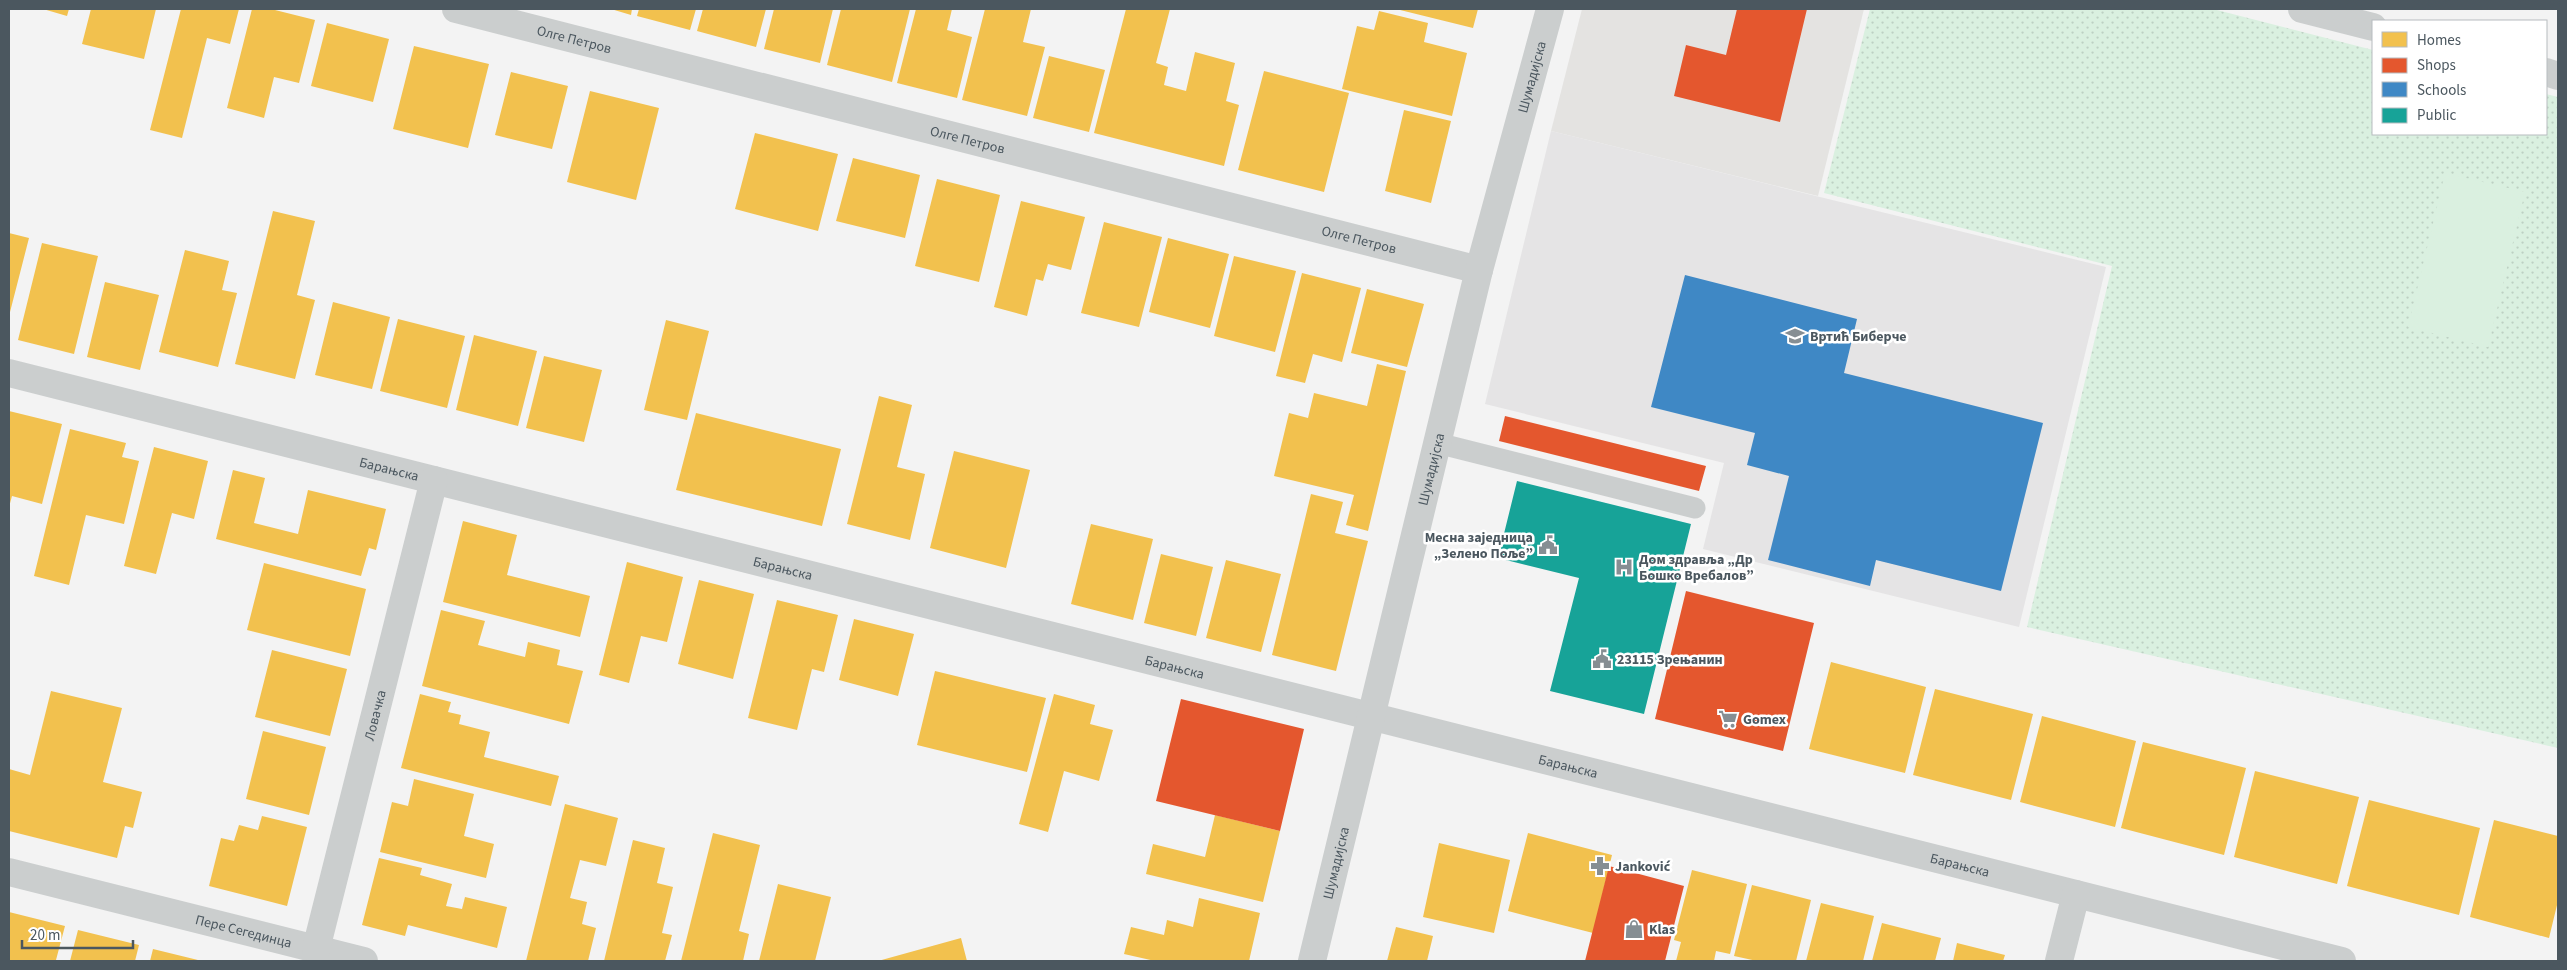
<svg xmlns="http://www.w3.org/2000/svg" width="2567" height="970" viewBox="0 0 2567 970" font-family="'Source Sans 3',sans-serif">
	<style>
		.commercial { fill: #e4e3e1 }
		.education { fill: #e5e4e5 }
		.grass { fill: url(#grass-dots) }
		.pitch { fill: #daf0e0 }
		.homes { fill: #f2c14e }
		.shops { fill: #e4572e }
		.schools { fill: #3f88c5 }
		.public { fill: #17a398 }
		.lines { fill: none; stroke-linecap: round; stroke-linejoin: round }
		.lane { stroke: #cbcece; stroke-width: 21 }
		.street { stroke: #cbcece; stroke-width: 28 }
		.labels { text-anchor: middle; stroke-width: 5; stroke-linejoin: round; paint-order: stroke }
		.street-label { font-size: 14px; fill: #4b575f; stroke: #fff }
		.poi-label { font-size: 14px; font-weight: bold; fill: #4b575f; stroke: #fff; text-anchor: start }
	</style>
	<defs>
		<pattern id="grass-dots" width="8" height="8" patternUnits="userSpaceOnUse" patternTransform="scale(1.25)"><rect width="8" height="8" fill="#daf0e0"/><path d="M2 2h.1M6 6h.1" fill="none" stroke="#bdd0c3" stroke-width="1.8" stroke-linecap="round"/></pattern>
	</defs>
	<rect width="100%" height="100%" fill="#f3f3f3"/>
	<!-- commercial -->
	<path class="commercial" d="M1582 9H1864L1818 196 1551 131Z"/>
	<!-- education -->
	<path class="education" d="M1551 131 2106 267 2019 627 1703 549 1724 463 1485 404Z"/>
	<!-- grass -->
	<path class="grass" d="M1870 9H2213L2373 50V134H2546V94L2558 97V748L2027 627 2112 266 1824 193Z"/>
	<!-- pitch -->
	<path class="pitch" d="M2445 173 2525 192 2488 347 2408 327Z"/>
	<!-- homes -->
	<path class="homes" d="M43 9H69L67 16Z
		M91 9H156L144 59 82 44Z
		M181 9H239L230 44 207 38 182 138 150 130Z
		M252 9H271L315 20 299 83 274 77 264 118 227 108Z
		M611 9H632L631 15Z
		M639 9H696L690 30 637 16Z
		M703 9H766L756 47 697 31Z
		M774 9H833L820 63 764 49Z
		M841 9H910L892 82 827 65Z
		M916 9H952L947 30 972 37 957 98 897 83Z
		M985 9H1031L1023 42 1045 47 1027 116 962 100Z
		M1126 9H1170L1156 63 1168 67 1164 85 1186 91 1195 52 1235 63 1226 101 1239 105 1224 166 1094 133Z
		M1396 9H1478L1473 28Z
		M1379 11 1428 23 1424 42 1467 53 1452 116 1342 89 1357 26 1374 30Z
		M327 23 389 39 373 102 311 86Z
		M414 46 489 64 468 148 393 129Z
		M1049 56 1105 70 1089 132 1033 118Z
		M1264 71 1349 93 1324 192 1238 170Z
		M511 72 568 86 552 149 495 135Z
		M590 91 659 108 636 200 567 182Z
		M1404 110 1451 121 1431 203 1385 191Z
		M755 133 838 154 818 231 735 209Z
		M853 158 920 175 905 238 836 221Z
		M937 179 1000 195 979 282 915 266Z
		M1021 201 1085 217 1071 270 1048 264 1043 281 1036 279 1027 316 994 307Z
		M273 211 315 221 297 295 315 300 295 379 235 364Z
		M1104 222 1162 237 1139 327 1081 313Z
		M9 233 29 238 9 316Z
		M1168 238 1229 254 1210 328 1149 312Z
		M42 243 98 256 74 354 18 340Z
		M185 250 229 261 222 290 237 293 218 367 159 352Z
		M1234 256 1296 271 1275 352 1214 336Z
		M1302 273 1361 288 1342 362 1313 354 1305 383 1276 376Z
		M105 282 159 295 140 370 87 357Z
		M1367 289 1424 304 1407 367 1351 353Z
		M333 302 390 317 372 389 315 375Z
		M398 319 465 336 447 408 380 391Z
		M666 320 709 331 687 420 644 410Z
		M474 335 537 351 518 426 456 410Z
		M544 356 602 370 584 442 526 428Z
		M1377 364 1406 371 1368 531 1346 525 1354 495 1274 476 1289 413 1308 418 1314 393 1367 406Z
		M879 396 912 405 897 467 925 474 910 540 847 524Z
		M9 411 62 424 42 504 12 496 9 507Z
		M696 413 841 449 822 526 676 490Z
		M70 429 126 443 122 457 139 461 124 524 86 515 69 585 34 576Z
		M154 447 208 461 194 519 172 513 156 574 124 566Z
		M954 451 1030 470 1006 568 930 548Z
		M233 470 265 478 254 523 298 534 308 490 386 509 376 550 369 548 361 576 216 539Z
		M1311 494 1343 502 1335 533 1368 541 1336 671 1272 655Z
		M463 521 517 535 507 575 590 596 580 637 443 602Z
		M1091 524 1153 539 1133 620 1071 604Z
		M1161 554 1213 567 1196 636 1144 623Z
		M1226 560 1281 574 1261 652 1206 638Z
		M627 562 683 577 667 642 641 636 629 683 599 675Z
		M264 563 366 589 350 656 247 630Z
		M699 580 754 594 733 679 678 664Z
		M777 600 838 615 824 672 812 669 797 730 748 718Z
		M441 610 485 621 478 645 525 657 528 642 560 650 557 665 583 671 569 724 422 686Z
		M854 619 914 634 898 696 839 680Z
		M272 650 347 669 330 736 255 717Z
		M1831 662 1926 687 1905 773 1809 749Z
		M935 671 1046 698 1027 772 917 745Z
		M1935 689 2033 714 2011 800 1913 775Z
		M51 691 122 708 103 782 142 792 133 828 125 826 117 858 9 831V769L30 775Z
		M420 694 451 702 448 712 461 715 459 724 490 732 484 757 559 776 551 806 401 768Z
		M1054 694 1095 705 1090 724 1113 730 1099 781 1064 771 1048 832 1019 824Z
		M2042 716 2136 741 2115 827 2020 802Z
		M263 731 326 747 309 815 246 799Z
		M2143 742 2246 768 2224 855 2121 828Z
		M2255 771 2359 797 2337 884 2234 857Z
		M414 779 474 794 464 836 494 844 486 878 380 852 392 802 408 806Z
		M2369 800 2480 828 2459 915 2347 886Z
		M565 804 618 818 606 866 580 860 570 898 587 902 582 924 596 928 588 961H526Z
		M1215 815 1280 831 1263 902 1146 874 1153 844 1205 857Z
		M262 816 307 827 287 906 209 886 221 838 234 841 239 825 258 830Z
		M2494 820 2558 836V901L2549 938 2470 917Z
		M713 833 760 845 739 931 749 934 743 961H681Z
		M1528 833 1612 855 1593 933 1508 911Z
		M633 840 665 848 657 883 673 887 662 933 672 935 665 961H604Z
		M1439 843 1510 860 1494 933 1423 917Z
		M379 858 422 868 420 875 452 884 446 906 462 909 465 897 507 907 497 948 408 925 405 936 362 925Z
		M1692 870 1747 884 1730 954 1716 951 1714 961H1676L1681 942 1674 940Z
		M778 884 831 897 815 961H759Z
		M1752 885 1811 900 1796 961H1757L1734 956Z
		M1199 898 1260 913 1249 961H1155L1124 954 1131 927 1164 935 1167 920 1193 927Z
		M1821 903 1874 916 1863 961H1806Z
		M9 912 65 926 56 960 9 961Z
		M1882 923 1941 938 1935 961H1872Z
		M1396 927 1433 936 1427 961H1387Z
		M78 930 139 945 135 961H70Z
		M961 938 967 961H878Z
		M1957 943 2005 955 2003 961H1953Z
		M153 949 202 961H150Z"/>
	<!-- shops -->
	<path class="shops" d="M1737 9H1807L1780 122 1674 96 1686 45 1726 55Z
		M1505 416 1706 466 1699 491 1499 441Z
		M1686 591 1814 623 1783 751 1655 719Z
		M1181 699 1304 729 1280 831 1156 801Z
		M1609 866 1684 886 1665 961H1585Z"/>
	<!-- schools -->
	<path class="schools" d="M1685 275 1857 319 1844 373 2043 423 2001 591 1876 560 1870 586 1768 560 1789 476 1747 465 1755 433 1651 407Z"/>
	<!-- public -->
	<path class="public" d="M1517 481 1691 524 1644 714 1550 691 1579 578 1498 558Z"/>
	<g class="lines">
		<!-- lane -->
		<path class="lane" d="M1437 443 1695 508"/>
		<!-- street -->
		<g class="street">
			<path id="s1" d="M456 9 1479 270"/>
			<path d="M2302 9 2373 27"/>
			<path d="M2546 72 2558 76"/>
			<path id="s2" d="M9 373 2342 961"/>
			<path id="s3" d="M9 872 364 961"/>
			<path id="s4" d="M316 949 434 480"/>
			<path id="s5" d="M1312 961 1479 270 1550 9"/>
			<path d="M2059 961 2076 894"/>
		</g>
	</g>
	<!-- icons -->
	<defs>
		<g id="school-bare" transform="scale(1.5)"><path d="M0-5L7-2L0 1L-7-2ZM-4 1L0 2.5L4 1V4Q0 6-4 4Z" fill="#868e93" stroke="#fff" stroke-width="2.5" paint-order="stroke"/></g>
		<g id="civic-bare" transform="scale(1.5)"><path d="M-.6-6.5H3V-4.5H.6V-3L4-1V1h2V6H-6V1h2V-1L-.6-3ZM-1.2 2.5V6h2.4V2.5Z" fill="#868e93" stroke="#fff" stroke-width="2.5" paint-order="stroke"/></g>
		<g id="hospital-bare" transform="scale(1.5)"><path d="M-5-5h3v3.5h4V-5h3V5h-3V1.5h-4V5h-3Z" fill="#868e93" stroke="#fff" stroke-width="2.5" paint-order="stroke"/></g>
		<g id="supermarket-bare" transform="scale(1.5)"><path d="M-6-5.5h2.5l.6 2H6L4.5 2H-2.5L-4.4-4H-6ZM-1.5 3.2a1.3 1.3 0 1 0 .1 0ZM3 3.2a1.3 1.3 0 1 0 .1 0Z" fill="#868e93" stroke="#fff" stroke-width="2.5" paint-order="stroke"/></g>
		<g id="pharmacy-bare" transform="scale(1.5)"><path d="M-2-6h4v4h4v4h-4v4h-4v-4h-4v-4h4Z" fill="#868e93" stroke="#fff" stroke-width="2.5" paint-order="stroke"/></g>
		<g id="shop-bare" transform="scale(1.5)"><path d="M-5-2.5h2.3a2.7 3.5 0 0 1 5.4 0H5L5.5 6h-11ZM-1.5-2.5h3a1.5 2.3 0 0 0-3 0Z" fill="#868e93" stroke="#fff" stroke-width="2.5" paint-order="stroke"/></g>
	</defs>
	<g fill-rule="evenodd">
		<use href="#school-bare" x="1795" y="336"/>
		<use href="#civic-bare" x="1548" y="545"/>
		<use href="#hospital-bare" x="1624" y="567"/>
		<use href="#civic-bare" x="1602" y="659"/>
		<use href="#supermarket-bare" x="1728" y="719"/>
		<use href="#pharmacy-bare" x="1600" y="866"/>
		<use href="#shop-bare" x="1634" y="929"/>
	</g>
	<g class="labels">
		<!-- street labels -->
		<g class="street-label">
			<text dy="5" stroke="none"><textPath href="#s1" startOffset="122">Олге Петров</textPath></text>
			<text dy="5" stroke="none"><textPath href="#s5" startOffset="911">Шумадијска</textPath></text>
			<text dy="5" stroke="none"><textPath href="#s1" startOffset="528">Олге Петров</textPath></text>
			<text dy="5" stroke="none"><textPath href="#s1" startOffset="932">Олге Петров</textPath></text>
			<text dy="5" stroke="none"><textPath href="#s2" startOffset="392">Барањска</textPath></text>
			<text dy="5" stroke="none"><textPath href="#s5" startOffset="506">Шумадијска</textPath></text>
			<text dy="5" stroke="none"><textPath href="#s2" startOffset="798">Барањска</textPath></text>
			<text dy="5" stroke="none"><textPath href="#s2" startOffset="1202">Барањска</textPath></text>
			<text dy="5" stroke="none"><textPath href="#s4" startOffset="241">Ловачка</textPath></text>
			<text dy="5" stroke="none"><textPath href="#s2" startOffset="1608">Барањска</textPath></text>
			<text dy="5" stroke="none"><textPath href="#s5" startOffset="101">Шумадијска</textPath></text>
			<text dy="5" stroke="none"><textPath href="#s2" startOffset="2012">Барањска</textPath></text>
			<text dy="5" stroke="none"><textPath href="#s3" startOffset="242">Пере Сегединца</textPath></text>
		</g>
		<!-- poi labels -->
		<g class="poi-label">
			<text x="1810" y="341">Вртић Биберче</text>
			<text x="1533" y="542" text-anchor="end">Месна заједница<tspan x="1533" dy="16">„Зелено Поље”</tspan></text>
			<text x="1639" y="564">Дом здравља „Др<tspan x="1639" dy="16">Бошко Вребалов”</tspan></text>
			<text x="1617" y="664">23115 Зрењанин</text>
			<text x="1743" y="724">Gomex</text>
			<text x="1615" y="871">Janković</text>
			<text x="1649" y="934">Klas</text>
		</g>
	</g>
	<!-- border -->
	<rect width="2567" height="970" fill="none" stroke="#4b575f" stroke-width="20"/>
	<!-- legend -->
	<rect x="2372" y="20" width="175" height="115" fill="#ffffff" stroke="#b7bcbf"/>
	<rect x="2382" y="32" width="25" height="15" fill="#f2c14e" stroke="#b7bcbf"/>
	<text x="2417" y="45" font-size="15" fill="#4b575f">Homes</text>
	<rect x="2382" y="58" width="25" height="15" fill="#e4572e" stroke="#b7bcbf"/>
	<text x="2417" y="70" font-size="15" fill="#4b575f">Shops</text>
	<rect x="2382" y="82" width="25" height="15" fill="#3f88c5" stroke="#b7bcbf"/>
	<text x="2417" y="95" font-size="15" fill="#4b575f">Schools</text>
	<rect x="2382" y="108" width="25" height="15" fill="#17a398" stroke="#b7bcbf"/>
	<text x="2417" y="120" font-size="15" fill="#4b575f">Public</text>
	<!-- scale -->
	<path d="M22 940v8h111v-8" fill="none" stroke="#4b575f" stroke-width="2.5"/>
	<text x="30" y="940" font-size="15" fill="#4b575f" stroke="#ffffff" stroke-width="4" paint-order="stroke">20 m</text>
</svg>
